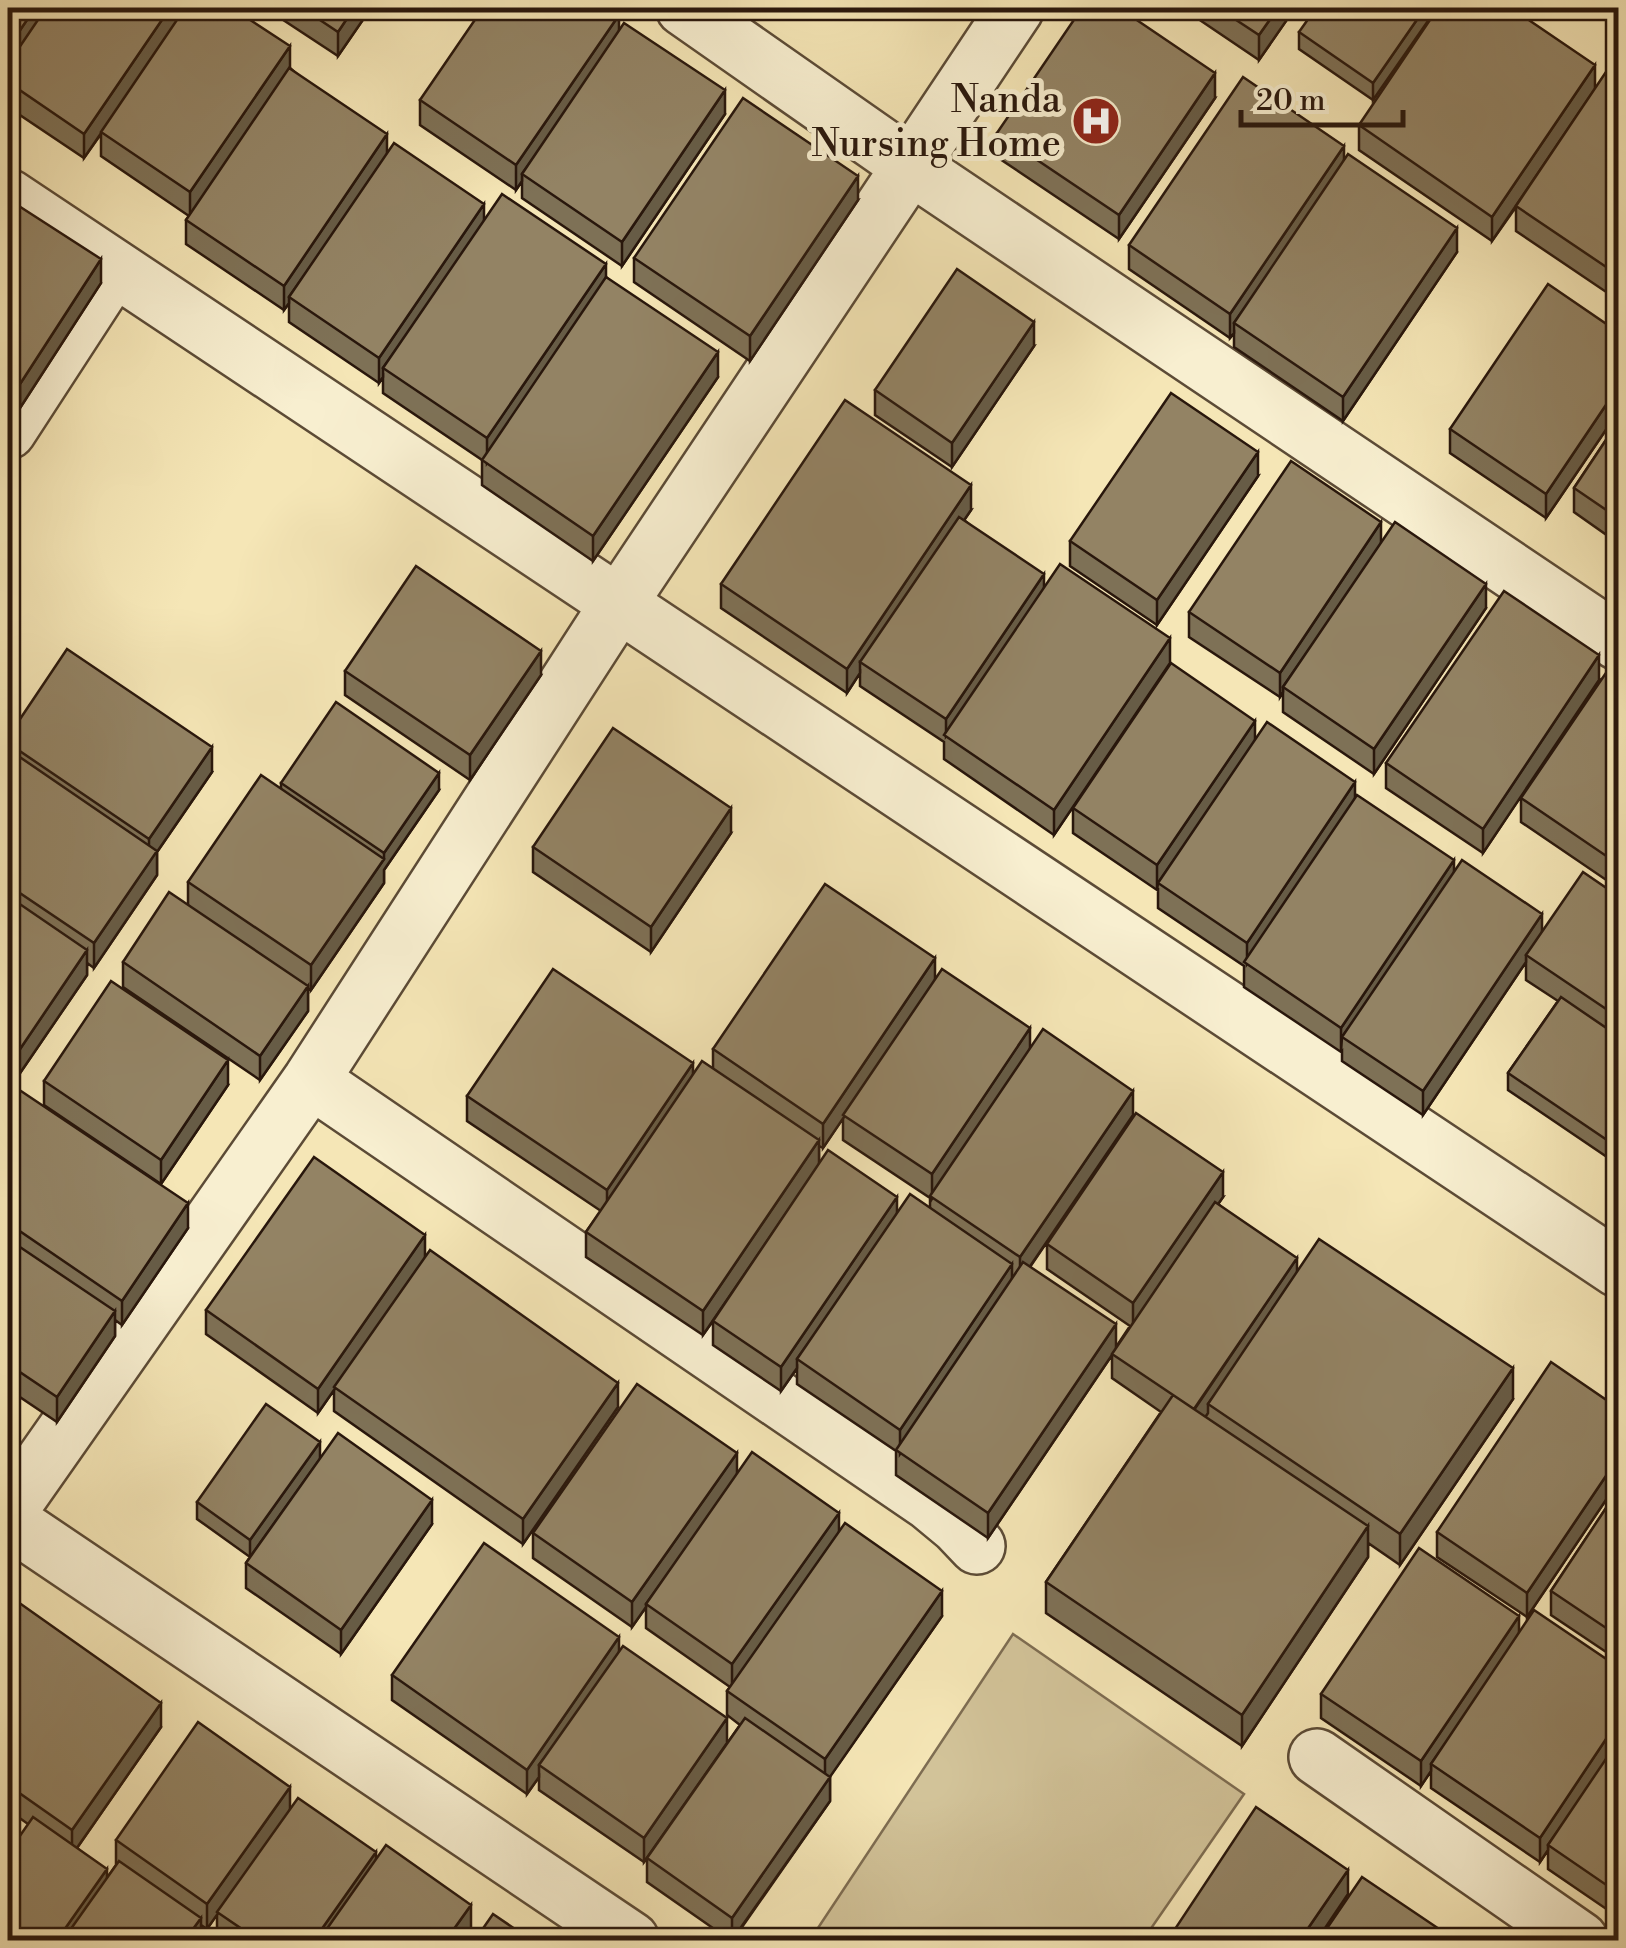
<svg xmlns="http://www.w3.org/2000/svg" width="1626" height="1948" viewBox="0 0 1626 1948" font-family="'Libre Bodoni',serif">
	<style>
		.green { fill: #d2c399; stroke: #7e6d52; stroke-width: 2.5 }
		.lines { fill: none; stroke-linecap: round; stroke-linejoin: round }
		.minor-casing { stroke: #5c4b36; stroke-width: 60 }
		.minor { stroke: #f8efd0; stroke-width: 55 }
		.wall { fill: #7e7156; stroke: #29170c; stroke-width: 2.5; fill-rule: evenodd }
		.shaded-wall { fill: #675c46; stroke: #29170c; stroke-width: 2.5 }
		.building { fill: #938364; stroke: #29170c; stroke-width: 2.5 }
		.labels { text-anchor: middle; stroke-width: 10; stroke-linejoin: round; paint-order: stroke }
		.poi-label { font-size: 38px; fill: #29170c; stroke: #f8efd0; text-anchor: end }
	</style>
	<rect width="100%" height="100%" fill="#f5e6b6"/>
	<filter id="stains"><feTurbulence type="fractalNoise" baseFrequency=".002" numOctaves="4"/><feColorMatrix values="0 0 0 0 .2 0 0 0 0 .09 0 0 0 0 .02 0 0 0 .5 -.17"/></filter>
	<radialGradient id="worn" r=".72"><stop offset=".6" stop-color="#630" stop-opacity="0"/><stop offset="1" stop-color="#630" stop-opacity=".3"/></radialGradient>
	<!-- green -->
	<path class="green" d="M1013 1634 1244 1794 1143 1940H810Z"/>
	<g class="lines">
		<!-- minor casing -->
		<g class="minor-casing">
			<path id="minor" d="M684 8 910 166 1618 642
				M8 197 1618 1269
				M8 431 114 268
				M311 1080 929 1502 958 1526 977 1546
				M8 1512 311 1080 619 603 1016 8
				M8 1520 631 1940
				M1317 1757 1580 1940"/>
		</g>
		<!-- minor -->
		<use href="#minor" class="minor"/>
	</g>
	<!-- wall -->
	<path class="wall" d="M8 8 290 68 387 153 484 221 606 277 718 377 593 561 482 485V460L383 393V377L379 383 289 322V303L284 310 186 244V220L189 216 101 156V134L84 158 8 107Z
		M265 8H371L338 56Z
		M1182 8H1295L1259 60Z
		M1437 8 1373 100 1299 49V32Z
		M619 30 725 114 622 266 522 198V181L516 190 420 125V100Z
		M1618 67V300L1516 231V207L1492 241 1359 150V125L1595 89Z
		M1215 98 1119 239 997 157V133Z
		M1344 160 1457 252 1343 421 1234 347V333L1230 338 1129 269V245Z
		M8 199 101 283 20 408 8 400Z
		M858 200 750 361 634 282V258Z
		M1618 332V412L1546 518 1450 453V429Z
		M1034 346 952 467 875 415V390Z
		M1618 422V543L1574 512V488Z
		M1258 476 1157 625 1070 566V541Z
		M971 510 964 520 1044 588 1170 663 1054 835 944 759V742L860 686V673L847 693 721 608V584Z
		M1381 543 1486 608 1374 774 1283 712V692L1280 697 1189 637V612Z
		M345 671 541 675 470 780 345 695Z
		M1618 672V888L1521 822V798Z
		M1599 680 1483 853 1386 788V763Z
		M8 737 212 772 157 852V875L94 968 87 963V975L16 1079 8 1074Z
		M1255 741 1355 797 1454 872 1542 932 1618 896V1141L1607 1157 1508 1090V1073L1558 1001 1526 980V962L1423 1115 1342 1061V1051L1341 1052 1244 987V966L1158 908V888L1157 890 1073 833V808Z
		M281 783 439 790 384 870V883L311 990 308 988V1011L260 1080 123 987V962L188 905V882L281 789Z
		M731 833 651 952 533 872V847Z
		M935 980 1030 1048 1133 1115 1030 1267 1116 1347 1130 1326 1047 1269V1244L1223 1197 1218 1204 1297 1273 1513 1399 1400 1565 1368 1543V1557L1242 1746 1046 1613V1582L1161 1412 1112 1378V1355L988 1538 896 1475V1451L797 1384V1368L781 1391 713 1345V1321L703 1335 586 1257V1232L601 1211 467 1121V1096L693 1075 713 1069V1049ZM843 1118V1140L930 1198V1208L897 1213 819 1163V1146L823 1148Z
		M44 1081 228 1085 161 1184 44 1105Z
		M8 1092 188 1228 122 1325 115 1320V1336L57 1422 8 1389Z
		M425 1256 618 1407 523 1544 334 1411V1390L318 1413 206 1334V1310Z
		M1618 1408V1482L1527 1617 1437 1557V1532Z
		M320 1458 432 1524 341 1654 246 1588V1563L250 1557 197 1519V1502Z
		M737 1475 839 1531 942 1616 830 1776V1801L733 1940H730L647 1882V1858L740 1725 727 1715V1691L730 1687 646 1628V1607L632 1627 533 1558V1533Z
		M1618 1490V1660L1551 1615V1591Z
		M8 1618 161 1727 77 1848 107 1878 116 1865V1840L290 1809 376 1860 471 1930 463 1940H234L217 1929V1914L207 1929 201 1925 8 1940 28 1824 14 1814V1838L8 1846Z
		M1519 1632 1618 1667V1917L1548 1869V1850L1540 1862 1431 1788V1771L1421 1786 1321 1718V1694Z
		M619 1651 727 1743 644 1862 539 1790V1777L527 1794 392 1700V1675Z"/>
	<!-- shaded-wall -->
	<path class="shaded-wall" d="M35 8H51L8 72V48Z
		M170 8H187L84 158V134Z
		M354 8H371L338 56V32Z
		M1278 8H1295L1259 60V35Z
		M1425 8H1437L1373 100V83Z
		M619 15V39L522 174V181L516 190V165Z
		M290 46V71L190 217V192Z
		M1595 65V89L1492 241V217Z
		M1215 73V98L1119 239V215Z
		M725 90V114L622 266V242Z
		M387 134V159L289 297V303L284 310V286Z
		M1344 146V170L1234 323V333L1230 338V314Z
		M858 176V200L750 361V336Z
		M484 204V228L383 368V377L379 383V358Z
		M1457 228V252L1343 421V397Z
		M101 259V283L20 408V384Z
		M606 264V288L487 463V438Z
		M1034 322V346L952 467V443Z
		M718 352V377L593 561V536Z
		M1618 387V412L1546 518V494Z
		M1258 452V476L1157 625V600Z
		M971 485V510L866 665 860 662V673L847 693V669Z
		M1381 522V547L1283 687V692L1280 697V673Z
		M1044 574V599L946 736V719Z
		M1486 584V608L1374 774V749Z
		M1170 638V663L1054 835V810Z
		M541 651V675L470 780V755Z
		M1599 655V680L1483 853V829Z
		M1255 721V745L1158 883 1157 890V865Z
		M212 747V772L157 852V875L94 968V943L149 862V839Z
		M439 773V790L384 870V883L311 990V965L384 859V853Z
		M1355 782V807L1247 964V943Z
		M731 808V833L651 952V927Z
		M1454 860V885L1342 1037 1341 1052V1028Z
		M1542 914V938L1526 955V962L1423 1115V1091Z
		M87 950V975L16 1079V1055Z
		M935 958V983L823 1148V1124Z
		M308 986V1011L260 1080V1056Z
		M1030 1028V1053L932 1199V1174Z
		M228 1060V1085L161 1184V1160Z
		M693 1063V1088L607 1215V1190Z
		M1133 1091V1115L1020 1281V1257Z
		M1618 1124V1141L1607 1157V1140Z
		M819 1140V1165L703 1335V1311Z
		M1223 1172V1197L1133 1328V1303Z
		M897 1197V1221L797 1359V1368L781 1391V1367Z
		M188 1203V1228L122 1325V1301Z
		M425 1235V1259L318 1413V1389Z
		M1297 1258V1282L1208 1404V1413L1194 1434V1410Z
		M1012 1264V1288L900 1454V1430Z
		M115 1311V1336L57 1422V1397Z
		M1116 1324V1349L988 1538V1513Z
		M1513 1368V1399L1400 1565V1534Z
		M618 1383V1407L523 1544V1519Z
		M320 1442V1459L250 1557V1540Z
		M737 1453V1478L646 1604V1607L632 1627V1602Z
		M1618 1458V1482L1527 1617V1593Z
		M432 1500V1524L341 1654V1630Z
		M839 1513V1537L732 1689V1664Z
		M1368 1526V1557L1242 1746V1715Z
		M942 1591V1616L825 1784V1759Z
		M1519 1616V1640L1431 1764V1771L1421 1786V1761Z
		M619 1637V1662L539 1765V1777L527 1794V1770Z
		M161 1703V1727L72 1855V1830Z
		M727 1718V1743L644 1862V1838Z
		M1618 1721V1746L1548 1845V1850L1540 1862V1838Z
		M830 1777V1801L732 1940V1918Z
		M290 1787V1811L207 1929V1904Z
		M14 1813V1838L8 1846V1822Z
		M376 1852V1869L326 1940H314Z
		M107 1869V1893L74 1940H57Z
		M1348 1870V1894L1317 1940H1300Z
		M471 1905V1930L463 1940H446Z
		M201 1918V1940H185Z"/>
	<!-- building -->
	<path class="building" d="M8 8H35L8 48Z
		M46 8H170L84 134 8 82V64Z
		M185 8H232L290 46 190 192 101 132Z
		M302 8H354L338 32Z
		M483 8H609L619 15 516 165 420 100Z
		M1082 8H1119L1215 73 1119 215 997 133Z
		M1218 8H1278L1259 35Z
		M1316 8H1425L1373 83 1299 32Z
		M1438 8H1511L1595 65 1492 217 1359 125Z
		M624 23 725 90 622 242 522 174Z
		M1612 63 1618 67V275L1516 206Z
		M289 68 387 134 284 286 186 220Z
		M1243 77 1344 146 1230 314 1129 245Z
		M743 98 858 176 750 336 634 258Z
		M394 143 484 204 379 358 289 297Z
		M1348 154 1457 228 1343 397 1234 323Z
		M502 194 606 264 487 438 383 368Z
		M8 199 101 259 20 384 8 376Z
		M957 269 1034 322 952 443 875 390Z
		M606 277 718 352 593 536 482 460Z
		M1548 284 1618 332V387L1546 494 1450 429Z
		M1171 393 1258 452 1157 600 1070 541Z
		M845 400 971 485 847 669 721 584Z
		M1618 422V518L1574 488Z
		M1291 461 1381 522 1280 673 1189 612Z
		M959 517 1044 574 946 719 860 662Z
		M1395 522 1486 584 1374 749 1283 687Z
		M1060 564 1170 638 1054 810 944 735Z
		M416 566 541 651 470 755 345 671Z
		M1504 591 1599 655 1483 829 1386 763Z
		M67 649 212 747 149 839 8 743V737Z
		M1171 663 1255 721 1157 865 1073 808Z
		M1610 667 1618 672V864L1521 798Z
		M336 702 439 773 384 853 281 783Z
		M1267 722 1355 782 1247 943 1158 883Z
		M613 728 731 808 651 927 533 847Z
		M8 749 157 851 94 943 8 885Z
		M261 775 384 859 311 965 188 882Z
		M1357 795 1454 860 1341 1028 1244 962Z
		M1462 860 1542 914 1423 1091 1342 1037Z
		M1583 872 1618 896V1017L1526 955Z
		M825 884 935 958 823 1124 713 1049Z
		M169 892 308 986 260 1056 123 962Z
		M8 896 87 950 16 1055 8 1049Z
		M553 969 693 1063 607 1190 467 1096Z
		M942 969 1030 1028 932 1174 843 1115Z
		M111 981 228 1060 161 1160 44 1081Z
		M1561 997 1618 1036V1124L1607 1140 1508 1073Z
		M1043 1029 1133 1091 1020 1257 930 1196Z
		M702 1061 819 1140 703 1311 586 1232Z
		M12 1085 188 1203 122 1301 8 1223V1092Z
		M1136 1113 1223 1172 1133 1303 1047 1244Z
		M828 1150 897 1197 781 1367 713 1321Z
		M314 1157 425 1235 318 1389 206 1310Z
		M910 1194 1012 1264 900 1430 797 1359Z
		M1215 1202 1297 1258 1194 1409 1112 1354Z
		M8 1239 115 1311 57 1397 8 1364Z
		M1319 1239 1513 1368 1400 1534 1208 1404Z
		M430 1250 618 1383 523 1519 334 1387Z
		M1023 1262 1116 1324 988 1513 896 1450Z
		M1551 1362 1618 1408V1458L1527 1593 1437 1532Z
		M637 1384 737 1453 632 1602 533 1533Z
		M1173 1395 1368 1526 1242 1715 1046 1582Z
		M266 1404 320 1442 250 1540 197 1502Z
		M338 1433 432 1500 341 1630 246 1563Z
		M752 1452 839 1513 732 1664 646 1604Z
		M1618 1490V1636L1551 1591Z
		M845 1523 942 1591 825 1759 727 1691Z
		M484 1543 619 1637 527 1770 392 1675Z
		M1419 1548 1519 1616 1421 1761 1321 1694Z
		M18 1602 161 1703 72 1830 8 1785V1618Z
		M1534 1610 1618 1667V1721L1540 1838 1431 1764Z
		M623 1646 727 1718 644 1838 539 1765Z
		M745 1718 830 1777 732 1918 647 1858Z
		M198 1722 290 1787 207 1904 116 1840Z
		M1618 1741V1893L1548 1845Z
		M298 1798 376 1852 314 1940H258L217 1912Z
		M1256 1807 1348 1870 1300 1940H1179L1171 1935Z
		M8 1809 14 1813 8 1822Z
		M33 1817 107 1869 57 1940H8V1853Z
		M386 1845 471 1905 446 1940H319Z
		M119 1861 201 1918 185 1940H63Z
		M1362 1877 1448 1935 1444 1940H1319Z
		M493 1914 531 1940H475Z
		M202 1928 220 1940H193Z"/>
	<!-- icons -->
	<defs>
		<g id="hospital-disc" transform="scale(2.5)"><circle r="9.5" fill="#8f2418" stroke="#f8efd0"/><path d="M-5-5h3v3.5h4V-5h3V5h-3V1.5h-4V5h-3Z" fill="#fff"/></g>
	</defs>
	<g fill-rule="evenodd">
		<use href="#hospital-disc" x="1096" y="121"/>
	</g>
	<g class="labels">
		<!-- poi labels -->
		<g class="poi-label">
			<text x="1061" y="112">Nanda<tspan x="1061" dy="44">Nursing Home</tspan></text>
		</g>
	</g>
	<!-- margin -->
	<rect width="1626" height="1948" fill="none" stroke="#f5e6b6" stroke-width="40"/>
	<rect x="10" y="10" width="1606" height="1928" fill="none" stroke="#29170c" stroke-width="5"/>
	<rect x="20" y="20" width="1586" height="1908" fill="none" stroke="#29170c" stroke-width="2.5"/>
	<!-- scale -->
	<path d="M1241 110v15h162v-15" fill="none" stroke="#29170c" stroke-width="5"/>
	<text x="1256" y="110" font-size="30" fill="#29170c" stroke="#f8efd0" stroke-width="8" paint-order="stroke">20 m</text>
	<rect width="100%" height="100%" filter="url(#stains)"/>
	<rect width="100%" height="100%" fill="url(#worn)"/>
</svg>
